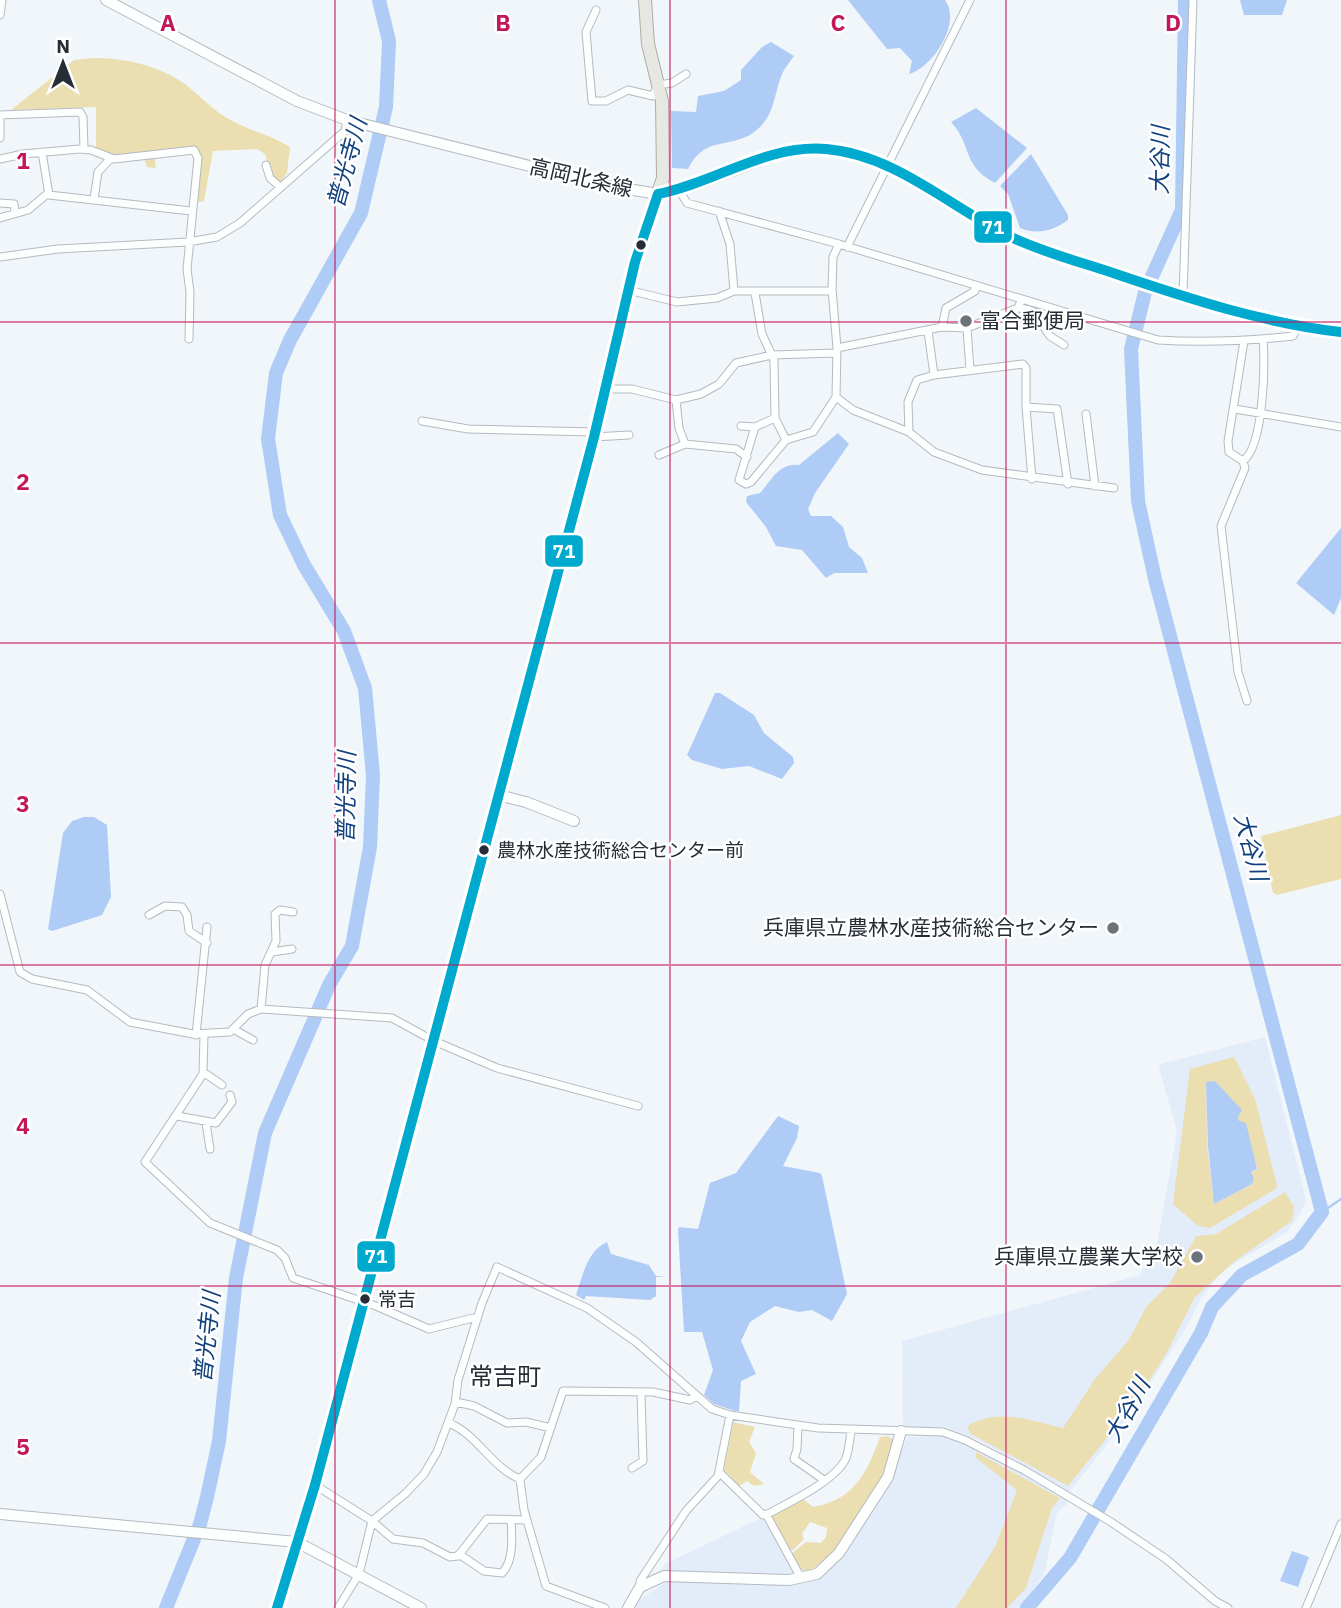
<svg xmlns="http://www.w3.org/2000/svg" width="1341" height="1608" viewBox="0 0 1341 1608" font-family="'IBM Plex Sans','Noto Sans JP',sans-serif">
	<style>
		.built { fill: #e3ecf9 }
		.green { fill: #ebdeb1; fill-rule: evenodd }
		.water { fill: #aeccf5 }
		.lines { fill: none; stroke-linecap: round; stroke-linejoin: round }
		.stream { stroke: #aeccf5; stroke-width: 2.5 }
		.river { stroke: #aeccf5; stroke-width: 14 }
		.street-casing { stroke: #b4bac0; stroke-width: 9 }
		.secondary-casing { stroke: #b4bac0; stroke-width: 12 }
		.primary-casing { stroke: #adada6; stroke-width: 14 }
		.street { stroke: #fdfefe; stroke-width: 7 }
		.secondary { stroke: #fdfefe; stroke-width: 10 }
		.primary { stroke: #e8e8e3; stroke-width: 12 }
		.bus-1-casing { stroke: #fff; stroke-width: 16 }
		.bus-1 { stroke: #00a9ce; stroke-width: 10 }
		.grid { fill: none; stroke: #c2185b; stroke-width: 2; stroke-opacity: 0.55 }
		.bus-dot { fill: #262d36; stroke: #fff; stroke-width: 2.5 }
		.poi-dot { fill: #6d737b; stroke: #fff; stroke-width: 2.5 }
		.labels { text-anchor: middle; stroke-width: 5; stroke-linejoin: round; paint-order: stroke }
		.bus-label { font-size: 19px; fill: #262d36; stroke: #fff; text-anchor: start }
		.street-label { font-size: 21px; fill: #262d36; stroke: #fff }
		.poi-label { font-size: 21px; fill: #262d36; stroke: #fff; text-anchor: end }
		.water-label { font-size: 23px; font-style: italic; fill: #10407e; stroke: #fff }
		.quarter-label { font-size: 24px; fill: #262d36; stroke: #fff }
		.grid-label { font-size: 23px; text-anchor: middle; font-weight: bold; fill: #c2185b; stroke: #fff; stroke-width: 5; stroke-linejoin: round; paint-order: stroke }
		.line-badge { stroke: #fff; stroke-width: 2.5 }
		.badge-label { font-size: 19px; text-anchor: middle; font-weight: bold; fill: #fff }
	</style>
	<rect width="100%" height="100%" fill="#f1f6fb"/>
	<!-- built -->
	<path class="built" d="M1265 1037 1306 1200 1301 1212 1287 1232 1223 1270 1202 1297 1183 1333 1120 1428 1069 1492 980 1441 946 1427H903L902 1341 1140 1275 1158 1240 1177 1131 1159 1068 1161 1064Z
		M946 1436 981 1451 1066 1496 1068 1503 1057 1513 1044 1575 1020 1608H634L638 1601 667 1581 793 1585 817 1578 839 1561 852 1542 893 1476 907 1437Z
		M763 1517 767 1519 796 1575 661 1572 665 1564Z"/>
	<!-- green -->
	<path class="green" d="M93 58C126 58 157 65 185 84 199 95 212 109 227 118 247 130 269 134 290 147L287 173 280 183 271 178 265 154 257 149 213 151 204 201 200 202 196 199 195 149 154 154 156 168 147 167 143 155 113 157 96 149V107L11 110 74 60Z
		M1341 815V879L1277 895 1273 893 1261 836Z
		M1234 1057 1255 1099 1277 1185 1276 1189 1210 1228 1198 1226 1173 1204 1190 1069ZM1206 1082 1241 1111 1237 1117 1239 1122 1245 1124 1257 1170 1251 1173 1254 1180 1251 1185 1214 1204 1207 1146Z
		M1285 1192 1294 1207 1292 1221 1235 1261 1195 1297 1166 1354 1135 1403 1068 1486 971 1434 967 1426C1000 1408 1029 1420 1063 1428L1095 1379 1128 1341 1147 1306 1170 1283 1196 1236 1216 1234Z
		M733 1422 755 1427 749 1442 756 1453 750 1472 764 1484 754 1486 747 1481 739 1486 724 1470Z
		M888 1436 895 1441C881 1485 848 1550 807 1572L799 1568 791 1554 806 1542 821 1543 826 1537 827 1528 810 1522 802 1534 804 1539 793 1550 788 1549 769 1516 802 1498 813 1507C854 1500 867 1473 880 1437Z
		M976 1452 1060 1498 1052 1508 1026 1588 1007 1608H956L995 1547 1017 1490 976 1458Z"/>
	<!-- water -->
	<path class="water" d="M848 0H945C962 22 933 68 909 74L912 61 900 48 887 49Z
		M1240 0H1287L1282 15H1244Z
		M771 42 794 56C790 62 785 67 782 74 774 94 775 113 759 128 733 152 707 132 688 169L672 168 671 111 696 112 698 96 724 91 741 80V70L762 47Z
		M976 108 1027 148 995 183C961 165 973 146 951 122Z
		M1031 154 1068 215V220C1053 231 1037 235 1020 228L1008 194 1000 186Z
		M838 433 849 444 815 493 808 509 811 516H831L843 527 849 547 862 558 868 573H834L826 578 802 550 776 546 766 527 746 502 747 496 760 493C772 480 779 462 799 465Z
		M1341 528V598L1334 615 1296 583Z
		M715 693H720L754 715 764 733 793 757 794 763 782 779 749 766 722 769 692 760 687 755Z
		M84 817H94L107 825 111 897 102 915 52 931 48 929 63 833 72 821Z
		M1215 1081 1242 1110 1238 1117 1239 1121 1246 1123 1257 1169 1251 1172 1254 1179 1252 1184 1214 1204 1208 1145 1206 1082Z
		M778 1116 799 1126 797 1138 783 1166 820 1173 822 1176 847 1294 832 1321 812 1310 799 1312 775 1306 750 1322 741 1341 756 1374 741 1381 739 1411H735L714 1404 704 1395 713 1370 702 1332H684L678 1230 679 1227 698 1229 710 1183 736 1173Z
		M607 1242 611 1254 649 1265 656 1276H667L656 1277V1296L650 1300 586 1296 584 1300 576 1295C583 1275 587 1251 607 1242Z
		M1292 1551 1309 1557 1298 1587 1280 1581Z"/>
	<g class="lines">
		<!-- stream -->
		<path class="stream" d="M1322 1212 1341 1199"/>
		<!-- river -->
		<path class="river" d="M166 1608 200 1524 207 1497 219 1441 236 1278 265 1133 329 985 352 946 370 847 373 775 365 688 344 631 304 565 280 515 268 439 276 373 290 340 361 213 386 107 389 41 379 0
			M1027 1608 1070 1558 1201 1333 1212 1307 1242 1275 1298 1244 1322 1212 1155 579 1138 501 1131 349 1145 292 1182 210 1185 0"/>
		<!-- street casing -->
		<g class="street-casing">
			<path id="street" d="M596 10 586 32 592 101H606L628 90 653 96 658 85 672 83 686 74
				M0 15 2 0
				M0 115 80 112 83 117 84 149
				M0 118V138
				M42 152 49 195 191 211
				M0 159 23 154 80 149 91 150 114 159 194 150 198 158 187 269 190 292 189 339
				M266 165 270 178 280 187
				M679 190 687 203 839 244 1158 340C1204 343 1248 341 1293 336L1299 326
				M94 199 98 172 111 158
				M0 203 14 204 15 212
				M719 211 730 244 734 291
				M0 218 28 210 47 194
				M847 247 970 0
				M0 257 58 249 188 242 217 237 240 223 345 131 347 120
				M628 290 677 302 717 298 734 291H832
				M755 293 762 334 774 360 775 418 786 440
				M1183 295 1193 0
				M1018 308C1046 310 1038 323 1050 336 1054 339 1060 342 1064 345
				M942 327 967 328 1018 308 1021 301
				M967 328 970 370
				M928 331 934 375
				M837 348 942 327 946 308 975 291V287
				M606 389H632L676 400 701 394 719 384 736 363 772 355 836 353
				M836 397 853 410 909 432 934 452 982 470 1114 488
				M676 400 679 428 685 444
				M1026 407 1057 409 1068 484
				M1235 409 1341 427
				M1086 414 1095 486
				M775 418 755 427 739 480 746 484 751 482 786 440 813 432 836 397 837 348 832 289 833 257 839 244
				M422 421 468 429 595 432
				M741 426 755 427
				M909 432 908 402 917 380 934 375 1023 364 1026 368V407L1032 479
				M594 437 629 435
				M659 455 685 444 736 449 747 457
				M1243 461 1229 452 1228 441 1244 341
				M1247 701 1238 672 1221 526 1245 468 1243 461C1264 446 1265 365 1263 339
				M0 894 20 972 32 979 87 990 130 1022 193 1034 230 1032 248 1014 261 1009 392 1018 434 1041 497 1068 638 1106
				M149 915 165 906 182 907 187 915 189 931 207 943
				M272 952 292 949
				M261 1009 265 965 276 941 275 914 280 910 293 912
				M233 1029 253 1040
				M196 1035 207 927
				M204 1035 203 1074 145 1162 210 1223 277 1250 285 1258 293 1278 376 1306 429 1329 473 1318 477 1320
				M203 1072 222 1085
				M177 1116 216 1123 232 1102 230 1095
				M206 1123 210 1149
				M456 1402 474 1406 507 1423 526 1422 551 1428
				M449 1423C478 1435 491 1467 520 1479L541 1457 563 1391 653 1392 690 1400 696 1396
				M798 1425 797 1449 794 1459 824 1480
				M632 1468 643 1461 641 1393
				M719 1472 763 1515 768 1514C789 1502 836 1481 846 1458 849 1450 850 1439 851 1430
				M520 1479 524 1510 546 1586 605 1608
				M315 1485 372 1521 393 1539 423 1543 450 1557 458 1556 487 1519 526 1520
				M766 1514 801 1578
				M459 1554 484 1571 502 1573C514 1561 512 1537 511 1520
				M640 1587V1581L686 1511 718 1476 730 1415
				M338 1608 359 1574 372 1521 406 1493 424 1474 437 1452 455 1404 458 1380 482 1303 497 1267 587 1308 636 1342 712 1409 730 1415 818 1428 943 1432 965 1440 1024 1470 1111 1522 1166 1559 1215 1601 1228 1608
				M1306 1608 1341 1524"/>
		</g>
		<!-- secondary casing -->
		<g class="secondary-casing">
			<path id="secondary" d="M106 0 297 101 347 120 609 186 658 194 696 185 785 151 811 148 840 151 887 166 919 182 999 231 1038 249 1240 313 1299 326 1341 332
				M498 795 526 802 574 821
				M0 1514 297 1542 421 1608
				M628 1608 640 1587 664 1576 789 1580 817 1574 839 1553 888 1477 901 1431"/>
		</g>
		<!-- primary casing -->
		<g class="primary-casing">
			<path id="primary" d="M277 1608 315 1485 594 437 635 262 663 178 662 101 648 44 645 0"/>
		</g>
		<!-- street -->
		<use href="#street" class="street"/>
		<!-- secondary -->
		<use href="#secondary" class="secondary"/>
		<!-- primary -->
		<use href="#primary" class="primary"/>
		<!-- bus-1 casing -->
		<g class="bus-1-casing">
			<path id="bus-1" d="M277 1608 315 1485 594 437 635 262 658 194C714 183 767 144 826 149 896 155 950 207 1011 237 1044 253 1081 262 1116 274 1190 299 1263 323 1341 332"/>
		</g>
		<!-- bus-1 -->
		<use href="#bus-1" class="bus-1"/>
	</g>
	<!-- grid -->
	<path class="grid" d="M335 0V1608M670 0V1608M1006 0V1608M0 322H1341M0 643H1341M0 965H1341M0 1286H1341"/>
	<!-- markers -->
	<g class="bus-dot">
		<circle cx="641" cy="245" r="6"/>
		<circle cx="484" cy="850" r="6"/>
		<circle cx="365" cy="1299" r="6"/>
	</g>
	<g class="poi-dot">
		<circle cx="966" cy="321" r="7"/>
		<circle cx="1113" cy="928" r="7"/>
		<circle cx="1197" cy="1257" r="7"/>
	</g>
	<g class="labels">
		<!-- bus labels -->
		<g class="bus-label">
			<text x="497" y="857">農林水産技術総合センター前</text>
			<text x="378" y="1306">常吉</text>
		</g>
		<!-- street labels -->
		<g class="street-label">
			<text transform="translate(581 178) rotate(13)" y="7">高岡北条線</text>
		</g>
		<!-- poi labels -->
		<g class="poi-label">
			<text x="980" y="328" text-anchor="start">富合郵便局</text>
			<text x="1099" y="935">兵庫県立農林水産技術総合センター</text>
			<text x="1183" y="1264">兵庫県立農業大学校</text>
		</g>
		<!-- water labels -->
		<g class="water-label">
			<text transform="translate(1160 160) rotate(-89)" y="8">大谷川</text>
			<text transform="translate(347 163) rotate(-75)" y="8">普光寺川</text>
			<text transform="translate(346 797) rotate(-89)" y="8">普光寺川</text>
			<text transform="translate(1251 847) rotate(75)" y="8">大谷川</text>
			<text transform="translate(207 1337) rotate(-84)" y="8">普光寺川</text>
			<text transform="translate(1127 1410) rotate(-61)" y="8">大谷川</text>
		</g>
		<!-- quarter labels -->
		<g class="quarter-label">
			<text x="505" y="1385">常吉町</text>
		</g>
	</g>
	<g class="grid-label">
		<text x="168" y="31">A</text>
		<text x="503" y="31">B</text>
		<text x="838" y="31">C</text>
		<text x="1173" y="31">D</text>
		<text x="23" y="169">1</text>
		<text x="23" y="490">2</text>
		<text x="23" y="812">3</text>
		<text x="23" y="1134">4</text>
		<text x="23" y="1455">5</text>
	</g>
	<g class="line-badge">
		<rect x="973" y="210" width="40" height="34" rx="7" fill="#00a9ce"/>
		<rect x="544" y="534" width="40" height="34" rx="7" fill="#00a9ce"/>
		<rect x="356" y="1240" width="40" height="33" rx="7" fill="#00a9ce"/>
	</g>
	<g class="badge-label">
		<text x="993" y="234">71</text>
		<text x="564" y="558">71</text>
		<text x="376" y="1263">71</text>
	</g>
	<!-- north arrow -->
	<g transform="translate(63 63)" stroke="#ffffff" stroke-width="5" paint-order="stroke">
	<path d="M0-5L12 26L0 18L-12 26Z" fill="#262d36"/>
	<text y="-10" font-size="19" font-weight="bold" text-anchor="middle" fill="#262d36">N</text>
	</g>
</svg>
